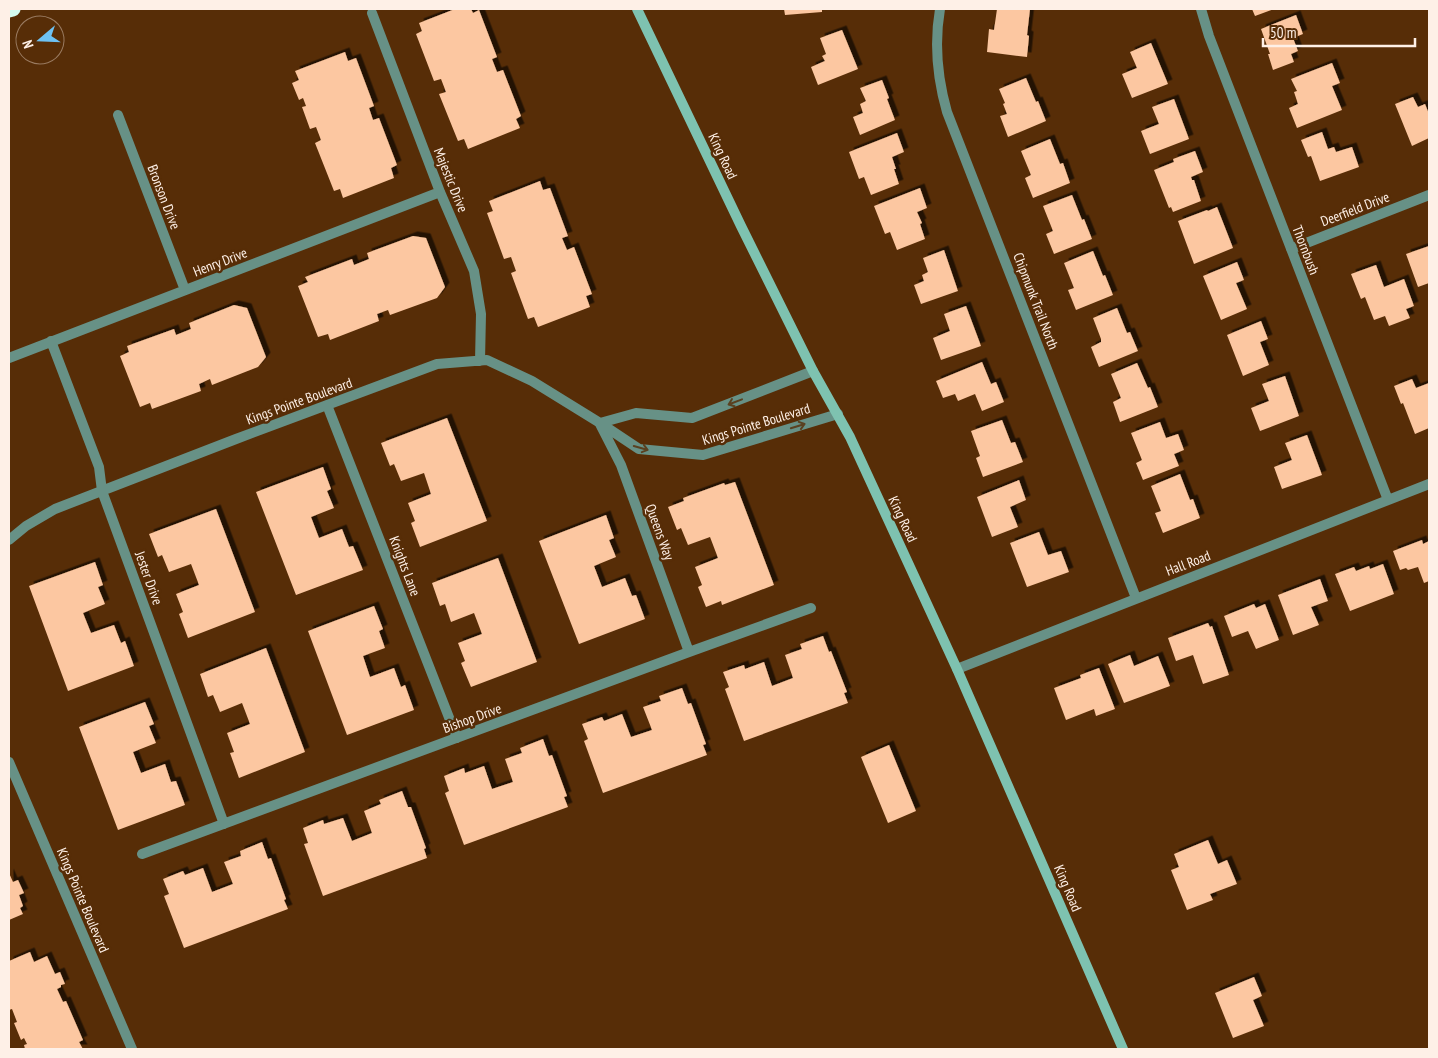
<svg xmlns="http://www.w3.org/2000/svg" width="1438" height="1058" viewBox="0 0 1438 1058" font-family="'PT Sans Narrow',sans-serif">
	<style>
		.building { fill: #fcc7a1; filter: url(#shadow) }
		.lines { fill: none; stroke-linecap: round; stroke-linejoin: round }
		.minor { stroke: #679186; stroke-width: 10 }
		.secondary { stroke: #7ec2b0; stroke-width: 10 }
		.motorway { stroke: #d4fcf0; stroke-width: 15 }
		.oneway { stroke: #5a4120 }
		.labels { text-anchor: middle; stroke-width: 5; stroke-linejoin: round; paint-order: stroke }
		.street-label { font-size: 14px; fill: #fef0e7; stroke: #572d07 }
	</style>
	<defs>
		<filter id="shadow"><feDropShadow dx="4.5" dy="-4.5" stdDeviation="0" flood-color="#0009"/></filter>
	</defs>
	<rect width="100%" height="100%" fill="#572d07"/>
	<!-- building -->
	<path class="building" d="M455 9H471L473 13 479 10 497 57 492 59 497 72 503 70 521 116 516 119 520 128 468 149 464 139 458 141 439 94 446 92 441 79 434 81 416 34 422 31 419 23Z
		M784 9H822V12L785 15Z
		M997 9H1030L1027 35 1029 36 1027 57 987 52 989 29 994 30Z
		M1252 9H1274L1255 16Z
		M1296 15 1303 34 1293 38 1298 51 1291 54 1294 62 1273 70 1268 54H1270L1261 29Z
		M842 30 858 69 818 85 811 67 825 61 822 56 826 54 820 38Z
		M1151 43 1168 84 1132 98 1122 74 1137 68 1130 52Z
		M345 52 348 61 356 58 374 106 369 108 373 120 379 118 397 165 391 168 394 178 343 198 340 189 334 191 315 143 321 140 316 127 310 129 302 107 306 106 303 98 299 100 292 83 299 80 295 71Z
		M1332 63 1340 83 1332 86 1342 110 1297 128 1289 108 1298 104 1294 92 1297 91 1291 79Z
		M1026 78 1036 102 1038 101 1046 121 1008 137 1000 116 1007 114 1003 104 1005 103 999 89Z
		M882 80 889 98 887 99 895 120 860 135 853 117 863 113 860 104 866 101 860 88Z
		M1413 97 1418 107 1425 104 1429 114V138L1412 146 1395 104Z
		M1174 99 1189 139 1150 154 1141 131 1159 124 1152 107Z
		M1322 132 1328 149 1334 147 1336 152 1352 147 1359 167 1320 181 1311 156 1308 157 1301 140Z
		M897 133 904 152 892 157 896 169H894L899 184 871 195 864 177 859 179 849 152Z
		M1050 139 1060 164 1063 163 1070 183 1033 198 1025 178 1031 175 1021 151Z
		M1195 151 1203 172 1191 177 1192 180H1194L1201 201 1173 212 1171 207 1169 208 1154 170 1174 162 1173 159Z
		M540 181 543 190 550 188 568 236 562 238 567 250 574 247 592 294 586 296 590 307 538 327 534 317 528 319 511 273 516 271 511 257 504 259 487 213 493 211 489 201Z
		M920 188 927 208 917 212 922 223 920 224 925 239 897 250 890 232 885 234 874 206Z
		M1072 195 1082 220 1084 219 1092 239 1054 254 1046 234 1053 231 1043 206Z
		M1217 207 1233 248 1194 264 1178 221 1207 210 1208 211Z
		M413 236 426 238 445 287 437 298 390 315 388 310 377 314 379 321 330 340 328 334 318 337 298 286 308 282 305 277 352 259 354 265 369 259 367 253Z
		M1429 246V283L1418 287 1406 254Z
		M944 250 958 291 921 304 914 285 924 281 922 275 928 272 923 258Z
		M1093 251 1103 276 1105 275 1113 295 1076 310 1068 290 1074 288 1064 263Z
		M1237 262 1244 280 1236 283 1247 309 1221 320 1203 276Z
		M1376 265 1384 287 1404 279 1414 306 1406 309 1410 318 1389 326 1385 316 1374 320 1365 297 1361 299 1351 274Z
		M234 305 247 308 266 357 258 367 212 385 210 379 199 384 201 391 152 409 150 403 140 407 120 356 129 352 127 346 174 329 176 335 191 329 189 323Z
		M966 306 981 346 941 360 933 338 950 331 944 314Z
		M1117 308 1127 333 1130 332 1138 351 1099 367 1091 347 1101 342V339L1093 318Z
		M1261 321 1268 339 1260 342 1269 365 1243 376 1227 335Z
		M982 362 991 384 996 382 1004 402 982 411 975 394 958 401 955 394 943 398 936 381Z
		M1137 363 1148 388 1150 387 1158 407 1120 422 1113 402 1121 398 1111 374Z
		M1285 376 1299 416 1260 431 1251 408 1269 401 1262 384Z
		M1412 379 1416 388 1429 383V428L1415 434 1403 403 1401 404 1394 386Z
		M447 418 487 521 420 547 411 523 415 521 408 503 431 494 424 473 401 481 394 464 390 466 381 443Z
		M1002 420 1011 443 1015 442 1023 462 983 477 976 458 980 456 971 431Z
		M1160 422 1166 438 1178 434 1184 450 1174 454 1179 466 1143 480 1136 463 1142 460 1131 433Z
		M1307 435 1322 475 1282 489 1274 467 1292 460 1285 443Z
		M323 467 331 489 327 491 334 508 311 517 319 538 342 529 349 547 353 546 363 570 296 595 256 492Z
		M1180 474 1190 500 1193 499 1200 518 1163 533 1155 513 1161 511 1151 486Z
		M1019 480 1026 500 1010 507 1018 527 992 537 977 497Z
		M735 482 774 585 722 605 721 601 706 607 698 587 702 585 695 567 718 558 710 537 688 545 681 528 677 530 668 507 684 501 683 498 724 483 725 485Z
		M216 509 255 612 188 638 179 614 183 612 176 594 199 585 191 564 169 572 162 555 158 557 149 534Z
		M606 515 614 538 609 540 616 557 594 566 602 587 625 578 632 596 636 595 645 619 579 644 539 541Z
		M1039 532 1048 555 1061 551 1069 572 1027 587 1010 543Z
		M1422 540 1423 544 1429 541V581L1424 583 1418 567 1408 570 1406 568 1400 570 1393 551Z
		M498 558 537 662 471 687 461 663 465 661 458 643 482 634 474 613 451 622 445 604 440 606 432 583Z
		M95 562 103 585 98 587 105 604 83 613 91 633 114 625 121 643 125 641 134 666 68 691 29 586Z
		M1383 564 1394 594 1350 611 1335 574 1354 567 1356 571 1369 566 1370 569Z
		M1320 579 1328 601 1311 607 1319 625 1293 635 1278 595Z
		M1254 604 1256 608 1265 604 1279 640 1256 649 1248 631 1232 637 1224 616Z
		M374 606 383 629 379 631 385 648 363 656 370 677 394 668 401 687 405 685 414 710 347 735 308 631Z
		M1208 623 1210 627 1212 626 1229 675 1203 684 1193 655 1176 661 1168 638Z
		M823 636 829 652 831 651 847 692 844 693 848 703 744 741 725 689 729 687 723 672 744 665 745 669 764 662 772 686 793 678 785 655 802 649 800 644Z
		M266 648 305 752 239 778 230 753 234 752 227 733 250 724 242 703 220 712 213 695 208 697 200 674Z
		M1130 655 1134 666 1158 656 1170 686 1124 703 1108 664Z
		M1099 668 1115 709 1096 716 1094 709 1066 720 1054 688 1081 678 1080 675Z
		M682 688 688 704 691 703 706 744 703 745 707 755 603 793 584 741 588 739 582 724 602 717 604 721 622 714 631 737 652 730 643 707 661 701 659 696Z
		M145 702 154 724 149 726 156 743 133 752 141 773 165 764 171 782 176 781 185 805 118 830 79 727Z
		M543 739 549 756 552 755 567 796 564 797 568 807 464 845 445 793 449 791 444 776 464 768 465 773 484 766 492 789 513 782 505 759 522 753 520 748Z
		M889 745 916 811 888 823 861 757Z
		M402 791 408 807H411L426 848 424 849 427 858 323 896 304 844 308 843 303 828 323 820 324 824 343 818 352 841 372 833 364 811 381 804 379 800Z
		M1208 840 1218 864 1227 860 1237 884 1210 894 1213 900 1187 910 1171 870 1179 867 1174 854Z
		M262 842 268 859 271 858 286 899 284 900 288 909 184 948 164 896 169 894 163 879 183 871 185 875 203 868 212 892 233 884 224 862 241 856 240 851Z
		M9 873 13 882 18 880 24 893 19 895 23 906 20 908 23 914 9 920Z
		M30 952 34 962 47 956 55 974 60 972 65 984 61 985V987L57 989 63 1002 66 1001 83 1040 79 1042 83 1049H25L24 1045 27 1044 24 1038 21 1040 14 1023 17 1022 12 1009 9 1010V961Z
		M1254 977 1262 996 1253 1000 1264 1026 1233 1038 1215 993Z"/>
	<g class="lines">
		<!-- minor -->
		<path class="minor" d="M940 9C934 44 937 77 947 112L1136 598
			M1201 9 1209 36 1388 500
			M372 13 440 192 474 271 481 314 480 361
			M118 115 185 290
			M1291 249 1429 195
			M51 341 99 467 102 491 224 824
			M9 358 440 192
			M327 405 457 738
			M600 423 636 413 692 418 813 371
			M600 424 621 465 689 652
			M9 540 26 526 55 509 236 439 437 364 487 360 532 381 600 423 639 449 703 455 838 414
			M957 669 1429 484
			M9 762 132 1049
			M142 854 689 652 811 608"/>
		<!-- secondary -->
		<path class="secondary" d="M637 9 741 226 813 371 850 437 957 669 1123 1049"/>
		<!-- motorway -->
		<path class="motorway" d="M9 10 13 9"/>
	</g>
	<!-- one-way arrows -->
	<defs><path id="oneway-shaft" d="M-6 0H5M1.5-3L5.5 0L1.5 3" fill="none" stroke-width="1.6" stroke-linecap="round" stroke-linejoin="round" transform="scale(1.25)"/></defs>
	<g class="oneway">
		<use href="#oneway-shaft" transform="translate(735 402) rotate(159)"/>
		<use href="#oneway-shaft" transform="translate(798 426) rotate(-17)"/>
		<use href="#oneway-shaft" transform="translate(641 448) rotate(16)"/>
	</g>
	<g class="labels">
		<!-- street labels -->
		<g class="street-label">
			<text transform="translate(723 156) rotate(65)" y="5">King Road</text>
			<text transform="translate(451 180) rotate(68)" y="5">Majestic Drive</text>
			<text transform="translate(164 197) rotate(69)" y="5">Bronson Drive</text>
			<text transform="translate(1355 209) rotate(-21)" y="5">Deerfield Drive</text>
			<text transform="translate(1306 250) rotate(69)" y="5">Thornbush</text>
			<text transform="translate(220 262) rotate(-21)" y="5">Henry Drive</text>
			<text transform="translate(1036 301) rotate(69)" y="5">Chipmunk Trail North</text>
			<text transform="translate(299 401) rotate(-20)" y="5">Kings Pointe Boulevard</text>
			<text transform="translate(756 424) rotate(-17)" y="5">Kings Pointe Boulevard</text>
			<text transform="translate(903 519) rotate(65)" y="5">King Road</text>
			<text transform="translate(660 532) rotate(70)" y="5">Queens Way</text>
			<text transform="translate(1188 563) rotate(-21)" y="5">Hall Road</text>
			<text transform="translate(405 566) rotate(69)" y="5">Knights Lane</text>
			<text transform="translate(149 578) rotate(70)" y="5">Jester Drive</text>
			<text transform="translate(472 718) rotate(-20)" y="5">Bishop Drive</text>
			<text transform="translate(1068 888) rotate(67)" y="5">King Road</text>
			<text transform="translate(83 900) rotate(67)" y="5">Kings Pointe Boulevard</text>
		</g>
	</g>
	<!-- border -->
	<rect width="1438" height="1058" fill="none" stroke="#fef0e7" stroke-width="20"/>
	<!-- north arrow -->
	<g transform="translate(40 40) rotate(251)"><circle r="24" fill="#572d07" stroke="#9a7b61"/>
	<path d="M0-4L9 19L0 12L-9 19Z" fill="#6ec2f3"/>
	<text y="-8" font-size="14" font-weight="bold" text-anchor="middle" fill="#fef0e7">N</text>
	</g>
	<!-- scale -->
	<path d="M1263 38v8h152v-8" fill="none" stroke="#fef0e7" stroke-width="2.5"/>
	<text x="1270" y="38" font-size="15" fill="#fef0e7" stroke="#572d07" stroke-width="4" paint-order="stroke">50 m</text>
</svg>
